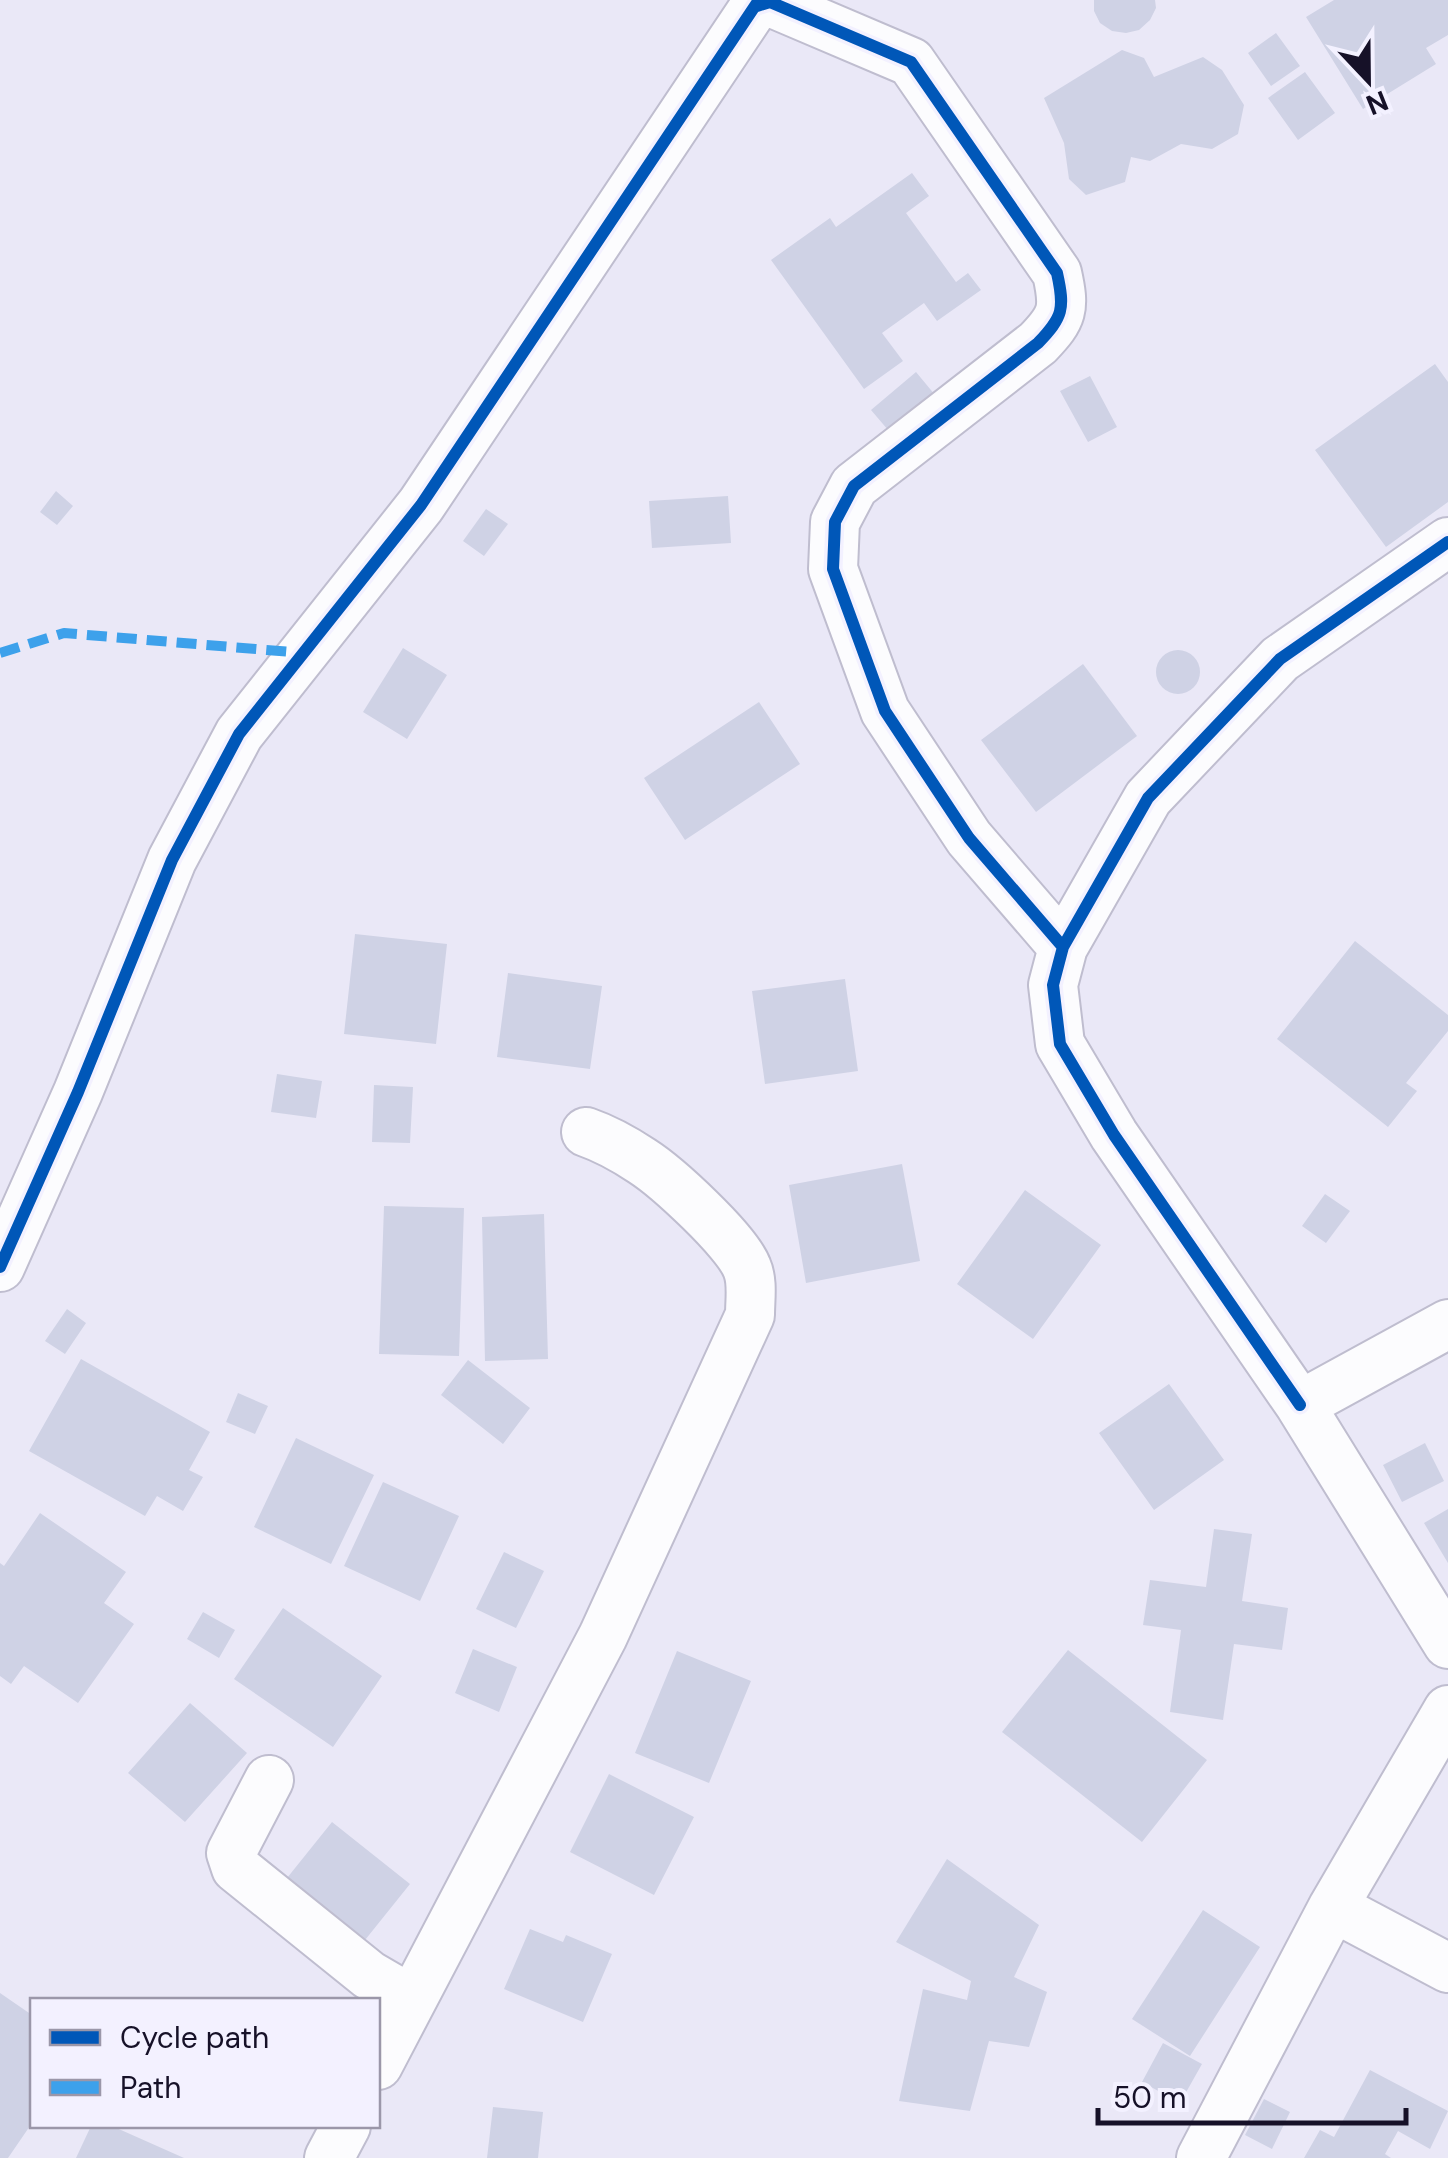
<svg xmlns="http://www.w3.org/2000/svg" width="1448" height="2158" viewBox="0 0 1448 2158" font-family="'DM Sans',sans-serif">
	<style>
		.building { fill: #cfd2e5 }
		.lines { fill: none; stroke-linecap: round; stroke-linejoin: round }
		.minor-casing { stroke: #bfbdcf; stroke-width: 52 }
		.minor { stroke: #fcfcfe; stroke-width: 48 }
		.quiet { stroke: #3da1eb; stroke-width: 10; stroke-dasharray: 20 10; stroke-linecap: butt }
		.cycleway-casing { stroke: #f3f1ff; stroke-width: 19 }
		.cycleway { stroke: #0057b8; stroke-width: 12 }
	</style>
	<rect width="100%" height="100%" fill="#eae8f7"/>
	<!-- building -->
	<path class="building" d="M1094 0H1155L1156 8 1150 20 1139 30 1126 33 1112 31 1100 23 1094 11Z
		M1334 0H1448V35L1426 48 1436 64 1363 109 1306 17Z
		M1276 33 1300 66 1271 86 1248 53Z
		M1122 50 1144 58 1154 77 1203 57 1222 70 1244 105 1238 134 1212 149 1181 144 1150 161 1131 157 1125 182 1086 195 1069 179 1064 143 1044 98Z
		M1305 72 1335 113 1298 140 1268 98Z
		M912 173 929 196 906 213 956 282 968 273 981 290 937 321 924 303 882 333 903 361 864 389 771 260 830 218 836 227Z
		M1435 364 1448 382V502L1386 547 1315 450Z
		M916 372 945 407 900 444 871 410Z
		M1090 376 1117 427 1088 442 1060 391Z
		M56 491 73 506 57 525 40 512Z
		M728 496 731 543 652 548 649 501Z
		M486 509 508 524 484 556 463 541Z
		M403 648 447 675 407 739 363 712Z
		M1156 672a22 22 0 1 1 44 0a22 22 0 1 1-44 0Z
		M1083 664 1137 736 1036 812 981 740Z
		M759 702 800 764 685 840 644 778Z
		M355 934 447 944 436 1044 344 1034Z
		M1355 941 1448 1015V1031L1406 1083 1417 1091 1388 1127 1277 1039Z
		M508 973 602 986 590 1069 497 1057Z
		M845 979 858 1071 765 1084 752 991Z
		M277 1074 322 1081 316 1118 271 1112Z
		M374 1085 413 1087 410 1143 372 1142Z
		M902 1164 920 1261 806 1283 789 1185Z
		M1025 1190 1101 1245 1033 1339 957 1284Z
		M1325 1194 1350 1211 1326 1243 1302 1226Z
		M384 1206 464 1208 459 1356 379 1354Z
		M544 1214 548 1359 485 1361 482 1217Z
		M67 1309 86 1323 65 1354 45 1341Z
		M81 1359 210 1432 189 1470 203 1477 183 1511 157 1496 145 1516 29 1451Z
		M468 1360 530 1408 503 1444 441 1395Z
		M1169 1384 1224 1460 1154 1510 1099 1433Z
		M238 1393 268 1406 255 1434 226 1422Z
		M296 1438 374 1475 331 1564 254 1527Z
		M1425 1443 1444 1481 1402 1502 1383 1465Z
		M383 1482 459 1516 420 1601 344 1566Z
		M1448 1509V1563L1424 1523Z
		M40 1513 126 1572 104 1603 134 1624 78 1703 24 1666 11 1684 0 1676V1563L4 1566Z
		M1214 1529 1252 1534 1242 1601 1288 1608 1282 1650 1234 1644 1223 1720 1170 1712 1181 1630 1143 1625 1150 1580 1206 1587Z
		M504 1552 544 1571 516 1628 476 1609Z
		M283 1608 382 1676 333 1747 234 1679Z
		M203 1612 235 1630 219 1658 187 1639Z
		M473 1649 517 1667 499 1712 455 1693Z
		M1068 1650 1207 1760 1142 1842 1002 1732Z
		M677 1651 751 1681 709 1783 635 1753Z
		M190 1703 247 1753 185 1822 128 1773Z
		M609 1774 694 1817 654 1895 570 1852Z
		M332 1822 410 1884 357 1950 279 1888Z
		M947 1859 1039 1925 1014 1977 1047 1992 1029 2047 989 2041 970 2111 899 2101 923 1989 967 2000 971 1981 896 1942Z
		M1203 1910 1260 1947 1190 2056 1132 2019Z
		M530 1929 563 1942 566 1935 612 1954 583 2022 504 1989Z
		M0 1993 32 2015V2123L8 2158H0Z
		M1163 2043 1202 2064 1180 2103 1142 2082Z
		M1370 2070 1448 2111 1430 2149 1398 2131 1385 2154 1391 2158H1304L1320 2130 1334 2137Z
		M1264 2099 1290 2112 1272 2149 1245 2135Z
		M493 2107 543 2112 538 2158H487Z
		M91 2126H112L184 2158H76Z"/>
	<g class="lines">
		<!-- minor casing -->
		<g class="minor-casing">
			<path id="minor" d="M757 6 770 2 911 62 1057 273C1065 309 1063 317 1038 343L854 486 835 522 833 569 885 711 969 838 1063 947
				M0 1267 78 1092 172 860 239 734 421 505 759 0
				M1448 1324 1300 1405 1448 1644
				M1300 1405 1114 1135 1060 1044 1053 985 1063 947 1148 798 1280 659 1448 542
				M269 1780 231 1853 236 1868 369 1975 412 2000
				M1333 1907 1448 1968
				M378 2065 603 1636 750 1315C750 1299 753 1282 747 1268 737 1241 667 1177 642 1161 624 1149 606 1139 586 1132
				M329 2158 346 2126
				M1201 2158 1333 1907 1448 1710"/>
		</g>
		<!-- minor -->
		<use href="#minor" class="minor"/>
		<!-- quiet -->
		<path class="quiet" d="M0 653 64 633 303 653"/>
		<!-- cycleway casing -->
		<g class="cycleway-casing">
			<path id="cycleway" d="M757 6 770 2 911 62 1057 273C1065 309 1063 317 1038 343L854 486 835 522 833 569 885 711 969 838 1063 947
				M0 1267 78 1092 172 860 239 734 421 505 759 0
				M1300 1405 1114 1135 1060 1044 1053 985 1063 947 1148 798 1280 659 1448 542"/>
		</g>
		<!-- cycleway -->
		<use href="#cycleway" class="cycleway"/>
	</g>
	<!-- legend -->
	<rect x="30" y="1998" width="350" height="130" fill="#f3f1ff" stroke="#9b97a9" stroke-width="2.5"/>
	<rect x="50" y="2030" width="50" height="15" fill="#0057b8" stroke="#9b97a9" stroke-width="2.5"/>
	<text x="120" y="2048" font-size="30" fill="#161128">Cycle path</text>
	<rect x="50" y="2080" width="50" height="15" fill="#3da1eb" stroke="#9b97a9" stroke-width="2.5"/>
	<text x="120" y="2098" font-size="30" fill="#161128">Path</text>
	<!-- north arrow -->
	<g transform="translate(1368 80) rotate(158)" stroke="#f3f1ff" stroke-width="8" paint-order="stroke">
	<path d="M0-8L18 38L0 25L-18 38Z" fill="#161128"/>
	<text y="-15" font-size="28" font-weight="bold" text-anchor="middle" fill="#161128">N</text>
	</g>
	<!-- scale -->
	<path d="M1098 2108v15h308v-15" fill="none" stroke="#161128" stroke-width="5"/>
	<text x="1113" y="2108" font-size="30" fill="#161128" stroke="#f3f1ff" stroke-width="8" paint-order="stroke">50 m</text>
</svg>
